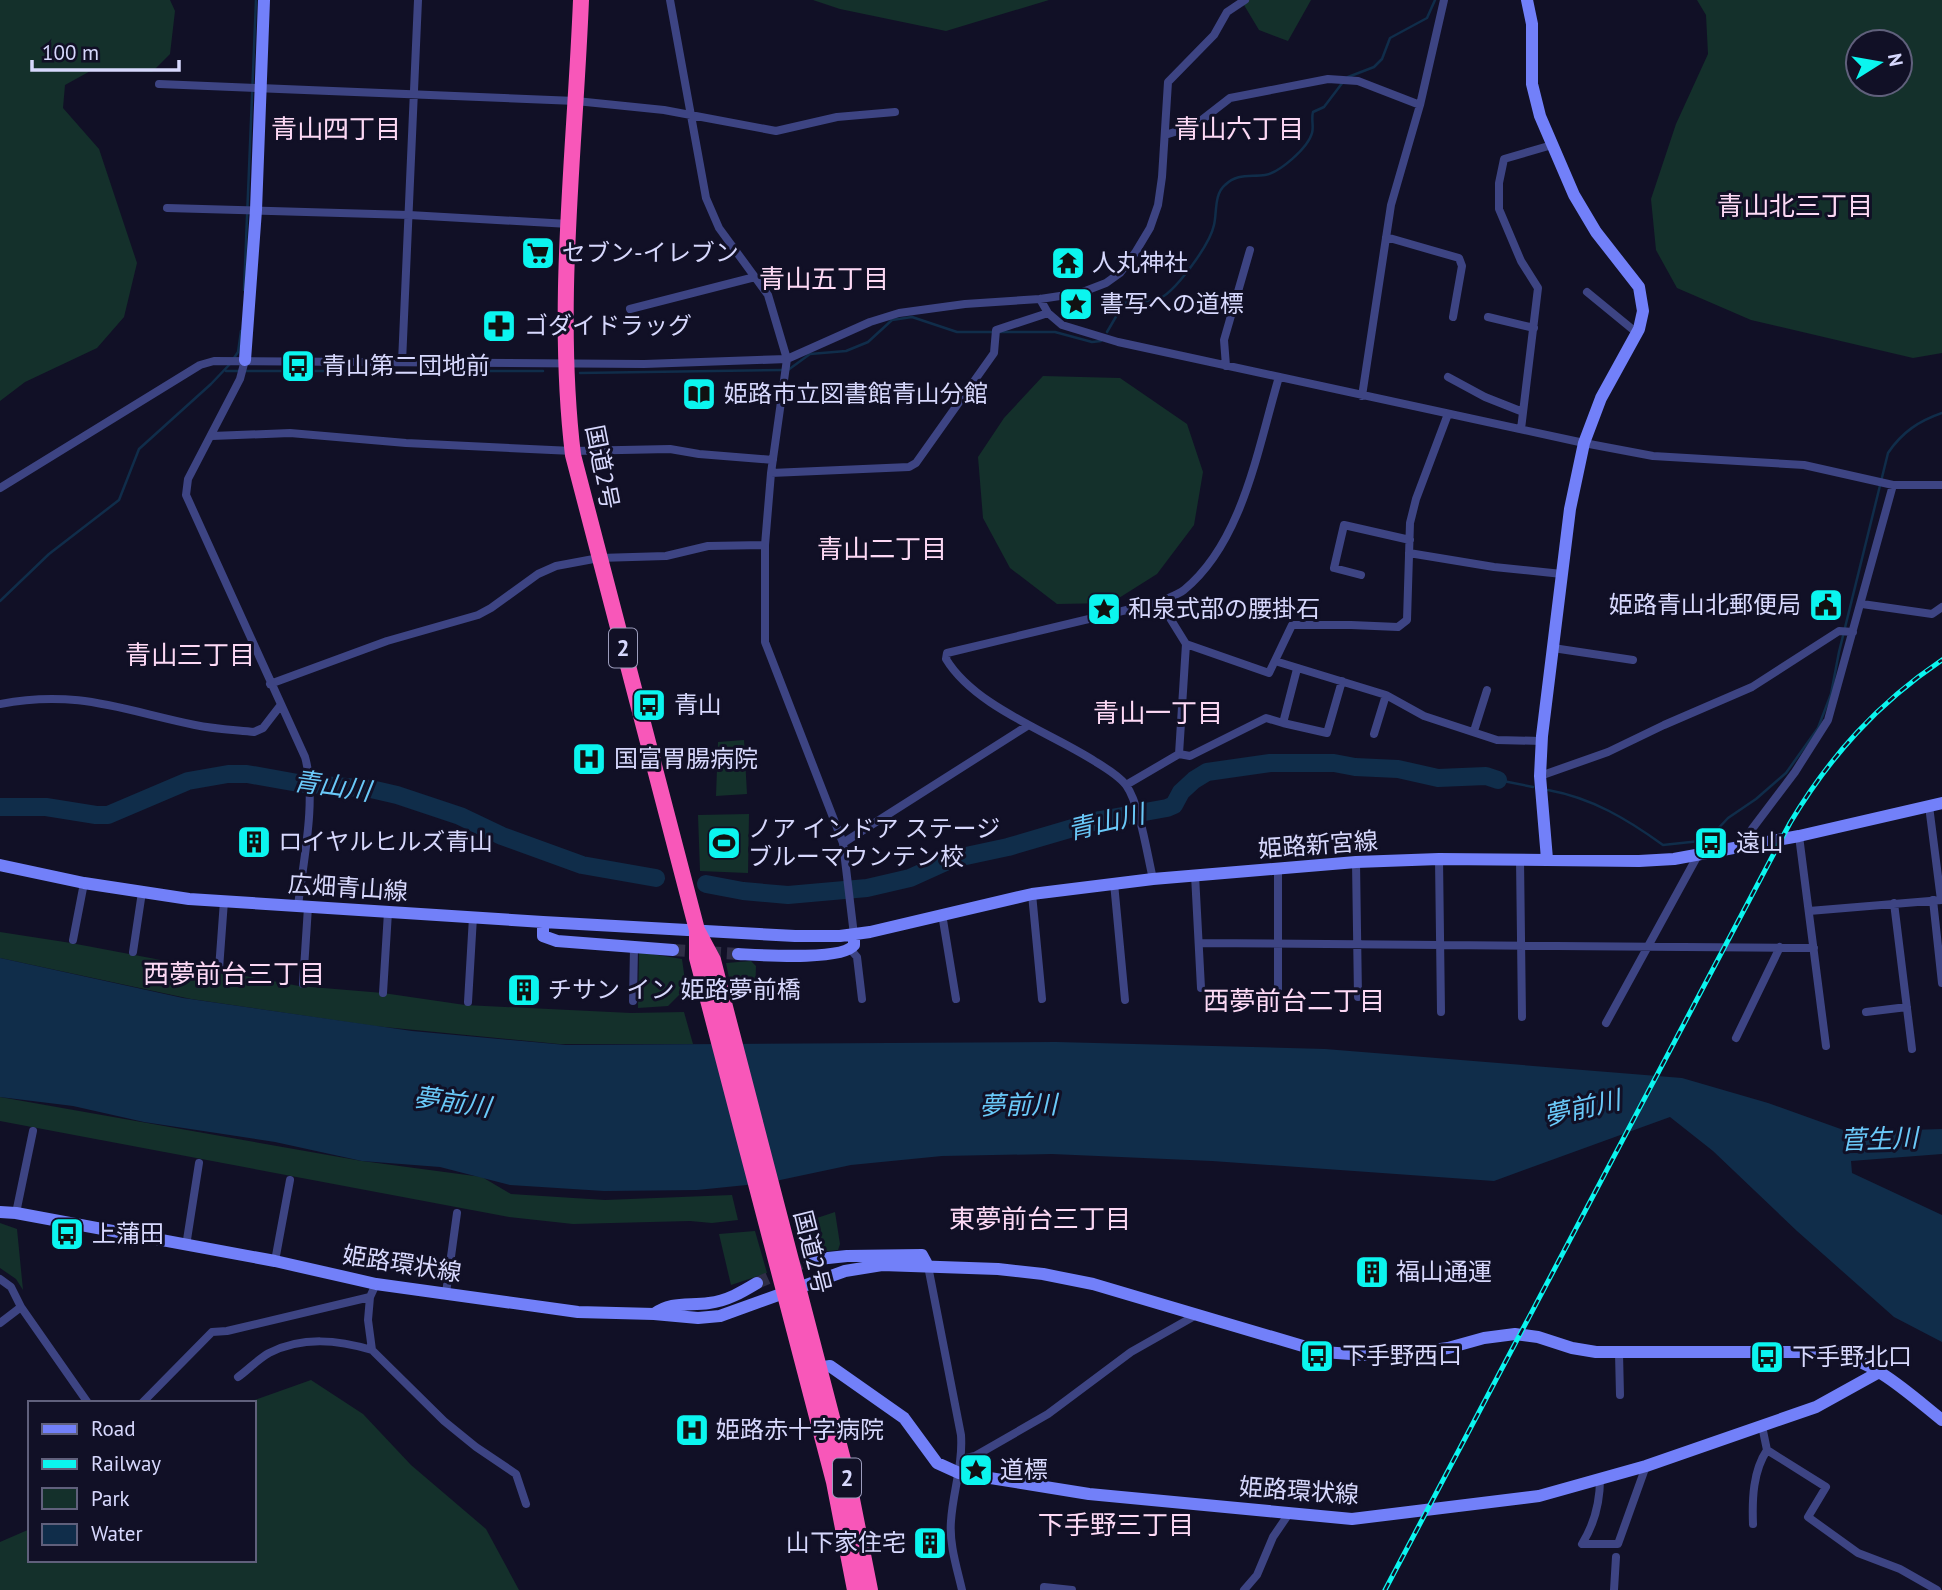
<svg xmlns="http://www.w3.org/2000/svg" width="1942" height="1590" viewBox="0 0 1942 1590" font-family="'PT Sans','Noto Sans JP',sans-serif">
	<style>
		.green { fill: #14302b; fill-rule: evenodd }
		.water { fill: #102d4a }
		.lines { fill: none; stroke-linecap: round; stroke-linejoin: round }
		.stream { stroke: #102d4a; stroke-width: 2.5 }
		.river { stroke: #102d4a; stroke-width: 18 }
		.secondary-tunnel { stroke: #2f2e46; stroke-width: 12; stroke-dasharray: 12 6; stroke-linecap: butt }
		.street { stroke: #3d4483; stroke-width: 8 }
		.secondary { stroke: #7280f9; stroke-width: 12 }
		.highway { stroke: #f857b9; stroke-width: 16 }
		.rail-casing { stroke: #0bf5ef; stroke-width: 5 }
		.rail { stroke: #111026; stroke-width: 2.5; stroke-dasharray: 8; stroke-linecap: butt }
		.labels { text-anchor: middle; stroke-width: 6; stroke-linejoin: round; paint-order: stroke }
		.shield { fill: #111026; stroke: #9c9cbc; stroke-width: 2 }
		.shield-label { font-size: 23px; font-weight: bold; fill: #d7d8fd }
		.poi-label { font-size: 24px; fill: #d7d8fd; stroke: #111026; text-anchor: start }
		.street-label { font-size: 24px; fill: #d7d8fd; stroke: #111026 }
		.neighbourhood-label { font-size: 26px; fill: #fdd9f5; stroke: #111026 }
		.water-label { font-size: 26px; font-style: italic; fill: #6ac9f9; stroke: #111026 }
	</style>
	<rect width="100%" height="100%" fill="#111026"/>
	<!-- green -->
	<path class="green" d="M0 0H170L175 11 170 54 152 72 94 69 65 85 63 108 99 149 137 263 124 317 97 348 25 382 0 401Z
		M813 0H1049L946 31 840 9Z
		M1241 0H1311L1288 41 1259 30Z
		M1697 0H1942V353L1913 358 1751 320 1677 288 1656 250 1651 199 1676 124 1708 54 1706 15ZM1858 42H1900V84H1858Z
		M1043 376 1120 378 1187 424 1203 472 1194 525 1157 574 1111 603 1057 604 1010 568 983 518 978 457 1004 418Z
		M744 740 747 794 716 796 718 742Z
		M749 814 748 873 700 871 698 815Z
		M0 932 71 943 299 986 383 993 465 1005 631 1013 684 1012 693 1044H559L374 1026 191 999 0 958Z
		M639 952 682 959 686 988 668 1006 638 1008Z
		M751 961 756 966 755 995 731 988 726 963Z
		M0 1097 362 1161 482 1177 511 1194 605 1200 732 1195 738 1220 712 1223 690 1221 573 1224 509 1217 0 1121Z
		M835 1212 840 1244 838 1250 809 1253 801 1227 817 1218Z
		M0 1223 17 1229 23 1290 16 1279 0 1268Z
		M755 1231 767 1273 731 1285 719 1234Z
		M311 1380 363 1414 411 1465 486 1529 519 1590H0V1542L30 1529V1560H254V1403H246Z"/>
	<!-- water -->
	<path class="water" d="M0 958 183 998 412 1031 566 1045 1056 1042 1325 1049 1682 1078 1768 1103 1849 1132 1942 1129V1154L1851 1161 1852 1173 1942 1215V1342L1894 1317 1797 1231 1713 1151 1670 1117 1494 1181 1212 1161 1052 1154 942 1156 851 1165 766 1183 697 1190 604 1191 510 1185 440 1167 362 1161 275 1142 144 1122 73 1106 0 1097Z"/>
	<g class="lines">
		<!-- stream -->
		<path class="stream" d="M1348 77 1374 67 1382 59 1390 38 1427 18 1435 0
			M244 290 256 0
			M1107 332 1124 303C1135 300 1146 302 1156 300 1174 295 1210 244 1214 225 1217 213 1214 194 1225 185 1237 173 1250 177 1265 175 1279 173 1308 148 1312 133 1314 127 1311 119 1313 112L1324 107 1343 82
			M234 358 238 352 241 331
			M788 370 810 354 846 351 868 342 892 320 912 317 957 332H1055L1092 342 1101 341
			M226 371H543
			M580 373 782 370
			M0 601 49 554 119 500 139 449 211 384 230 364
			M1498 780 1533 787
			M1548 790C1592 798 1627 819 1663 845L1700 841 1713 834 1728 818 1756 799 1786 773 1818 728 1831 694 1839 652 1888 453C1902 432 1919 421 1942 413"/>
		<!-- river -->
		<path class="river" d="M0 807H46L96 815H108L188 781 228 774H247L298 783 371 789 397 795 460 816 502 836 582 865 656 878
			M706 884 743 891 788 895 867 888 910 878 952 859 1008 847 1100 820 1167 808 1174 805 1181 792 1194 780 1207 772 1270 763H1334L1355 767 1398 769 1438 778 1486 776 1498 780"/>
		<!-- secondary-tunnel -->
		<path class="secondary-tunnel" d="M673 950 738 954
			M757 1283 809 1260"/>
		<!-- street -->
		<path class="street" d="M670 0 706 198 719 228 768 295 787 359 771 473 765 545V642L843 843 854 935
			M159 84 576 101 664 110 776 131 837 117 895 112
			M1165 135 1194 126 1230 98 1328 79 1358 81 1420 105
			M167 208 409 215 569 224
			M1386 237 1459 258 1462 266 1453 317
			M1587 292 1637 333
			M1040 299 1048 313 1062 325 1118 342 1584 443 1653 456 1804 465 1893 485H1942
			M630 309 755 277
			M1488 317 1534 328
			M245 360 240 379 188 479 186 495 305 757C317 799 303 862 298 906
			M402 362 418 0
			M1226 366 1224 340 1250 250
			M1448 377 1485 397 1523 412
			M1362 396 1391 205 1420 105 1444 0
			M1521 429 1538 288 1521 261 1499 209V183L1504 159 1552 145
			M212 436 290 433 406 443 573 451 670 449 699 454 773 460
			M771 473 909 467 916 463 994 353 996 330 1048 313
			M0 488 200 365 214 361 644 364 787 359 870 322 899 313 965 304 1040 299 1080 293 1106 283 1120 273 1135 253 1150 228 1158 205 1162 177 1168 82 1214 35 1227 12 1245 0
			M1409 553 1494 567 1562 574
			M1361 575 1334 568 1344 525 1410 540
			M1862 604 1932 614 1942 607
			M1186 644 1269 673 1292 625H1351L1398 627 1407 620 1410 523 1416 499 1448 414
			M1553 648 1633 660
			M1275 661 1386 695 1424 716 1497 740 1542 741
			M1297 669 1283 723 1327 733 1342 681
			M270 684 387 641 478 615 491 608 538 574 556 566 599 558 666 556 708 546 765 545
			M0 704C77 689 122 710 195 725 214 729 235 730 254 732L263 728 280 706
			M1474 731 1487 690
			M1374 734 1386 695
			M1179 754 1190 756 1266 718 1283 723
			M1540 776 1608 752 1664 725 1752 687 1839 631 1853 632
			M1126 785 1179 754 1186 644 1160 602
			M1929 806 1941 900
			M1799 836 1826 1046
			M843 843 1027 726
			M1745 846 1752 829 1795 772 1828 720 1893 485
			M1439 859 1441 1012
			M1520 859 1522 1017
			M1356 862 1358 997
			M1278 868V995
			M1195 875 1201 988
			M1153 879C1147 854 1140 805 1126 785 1119 776 1106 768 1096 762 1050 732 975 707 946 659L947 653 1160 602C1168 598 1177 595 1184 590 1243 542 1258 447 1279 377
			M1114 883 1125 1000
			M1032 894 1042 999
			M1933 900 1942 983
			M1894 903 1912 1049
			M1809 911 1942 900
			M942 914 956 999
			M73 940 84 883
			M1199 943 1814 948
			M851 950 857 957 862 999
			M133 952 142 892
			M219 969 224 901
			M303 984 308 907
			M383 993 388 912
			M633 1001 634 947
			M468 1002 473 917
			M1866 1012 1907 1007
			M1606 1023 1698 855
			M1736 1038 1780 947
			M16 1213 33 1131
			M186 1246 199 1163
			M275 1261 290 1180
			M928 1266 961 1435C963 1465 953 1491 951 1521 949 1544 957 1568 962 1590
			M0 1279 11 1287 21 1307 88 1403
			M376 1284 370 1297 368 1320 372 1350 444 1421 476 1447 516 1474 526 1504
			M446 1293 457 1213
			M0 1323 21 1307
			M1619 1353 1620 1395
			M238 1377C248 1370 258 1359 269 1353 303 1336 338 1340 372 1350
			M142 1403 212 1332 227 1331 370 1297
			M1762 1426 1767 1450 1826 1487 1808 1517 1858 1553 1900 1569 1937 1590
			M962 1459 975 1456 1048 1414 1131 1352 1198 1314
			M1600 1479C1600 1503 1595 1523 1582 1544H1618L1646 1466
			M1753 1524C1752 1499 1753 1471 1767 1450
			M1044 1590V1587L1072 1590
			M1244 1590 1257 1575 1273 1537 1290 1512
			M1614 1590 1616 1557"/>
		<!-- secondary -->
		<path class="secondary" d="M1527 0 1532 24V84L1540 116 1574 195 1596 232 1639 287 1643 311 1639 329 1601 398 1584 443 1570 509 1542 736 1540 776 1547 859
			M245 360 256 210 264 0
			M0 865 84 883 189 899 543 922 795 936H840L870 932 1032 894 1153 879 1356 862 1439 859 1639 861 1674 859 1799 836 1942 803
			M543 922V936L557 941 673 950
			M738 954C760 955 842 961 854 945V935
			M0 1212 16 1213 275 1261 376 1284 578 1312 654 1314 698 1318 720 1316 845 1271 882 1265 998 1269 1043 1274 1093 1284 1323 1352 1365 1355 1412 1353 1448 1348 1484 1338 1515 1334 1538 1337 1572 1348 1596 1352H1831C1876 1362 1907 1392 1942 1420
			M809 1260 847 1256 922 1255 928 1266
			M654 1314C671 1301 689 1306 709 1303 727 1301 742 1292 757 1283
			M818 1368 830 1366 904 1418 937 1463 959 1473 1089 1494 1352 1519 1539 1496 1646 1466 1816 1407 1881 1371"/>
		<!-- highway -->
		<path class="highway" d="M581 0C575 151 555 305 573 455L697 930 713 960 724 1003 848 1479 870 1590
			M697 933V958L834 1482 855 1590"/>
		<!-- rail casing -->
		<g class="rail-casing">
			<path id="rail" d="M1385 1590 1790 823C1830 756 1878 703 1942 660"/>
		</g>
		<!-- rail -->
		<use href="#rail" class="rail"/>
	</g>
	<!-- icons -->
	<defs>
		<g id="supermarket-square" transform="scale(1.75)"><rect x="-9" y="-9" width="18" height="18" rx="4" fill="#0bf5ef" stroke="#111026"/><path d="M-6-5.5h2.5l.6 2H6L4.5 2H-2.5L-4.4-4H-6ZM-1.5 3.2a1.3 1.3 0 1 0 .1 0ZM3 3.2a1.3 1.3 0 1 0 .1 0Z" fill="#111"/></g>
		<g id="temple-square" transform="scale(1.75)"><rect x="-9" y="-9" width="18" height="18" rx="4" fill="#0bf5ef" stroke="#111026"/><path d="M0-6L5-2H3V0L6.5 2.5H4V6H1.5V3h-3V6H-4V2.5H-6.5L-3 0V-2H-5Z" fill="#111"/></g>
		<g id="sight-square" transform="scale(1.75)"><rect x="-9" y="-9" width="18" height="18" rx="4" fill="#0bf5ef" stroke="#111026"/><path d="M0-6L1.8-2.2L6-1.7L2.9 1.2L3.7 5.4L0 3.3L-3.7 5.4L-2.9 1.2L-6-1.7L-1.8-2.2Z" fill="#111"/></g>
		<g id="pharmacy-square" transform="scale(1.75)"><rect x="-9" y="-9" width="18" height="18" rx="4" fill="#0bf5ef" stroke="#111026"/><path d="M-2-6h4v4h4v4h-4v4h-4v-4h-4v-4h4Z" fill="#111"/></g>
		<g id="bus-square" transform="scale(1.75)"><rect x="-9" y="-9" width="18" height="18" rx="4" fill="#0bf5ef" stroke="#111026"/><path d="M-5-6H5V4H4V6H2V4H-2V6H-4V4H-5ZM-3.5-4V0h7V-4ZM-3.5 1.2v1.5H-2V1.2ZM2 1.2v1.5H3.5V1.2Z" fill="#111"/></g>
		<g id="library-square" transform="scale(1.75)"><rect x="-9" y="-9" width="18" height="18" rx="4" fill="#0bf5ef" stroke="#111026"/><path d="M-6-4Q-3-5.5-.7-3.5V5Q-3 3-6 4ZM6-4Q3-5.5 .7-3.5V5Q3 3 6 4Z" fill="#111"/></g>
		<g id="civic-square" transform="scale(1.75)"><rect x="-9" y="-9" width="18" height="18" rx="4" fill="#0bf5ef" stroke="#111026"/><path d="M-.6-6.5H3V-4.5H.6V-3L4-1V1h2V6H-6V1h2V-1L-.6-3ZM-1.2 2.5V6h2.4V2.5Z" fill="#111"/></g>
		<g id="hospital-square" transform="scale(1.75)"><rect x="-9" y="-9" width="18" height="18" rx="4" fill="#0bf5ef" stroke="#111026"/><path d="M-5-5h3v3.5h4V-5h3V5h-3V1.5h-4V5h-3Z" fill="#111"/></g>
		<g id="building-square" transform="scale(1.75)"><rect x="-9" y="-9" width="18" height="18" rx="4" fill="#0bf5ef" stroke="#111026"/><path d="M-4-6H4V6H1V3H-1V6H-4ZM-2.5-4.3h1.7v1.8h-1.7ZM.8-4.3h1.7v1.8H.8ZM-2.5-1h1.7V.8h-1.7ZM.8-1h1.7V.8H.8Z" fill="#111"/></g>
		<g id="stadium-square" transform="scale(1.75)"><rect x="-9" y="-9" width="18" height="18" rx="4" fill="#0bf5ef" stroke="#111026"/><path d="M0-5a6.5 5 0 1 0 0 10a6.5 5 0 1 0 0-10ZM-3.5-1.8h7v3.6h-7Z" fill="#111"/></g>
	</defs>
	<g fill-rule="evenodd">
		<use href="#supermarket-square" x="538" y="253"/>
		<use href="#temple-square" x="1068" y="263"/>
		<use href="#sight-square" x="1076" y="304"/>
		<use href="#pharmacy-square" x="499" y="326"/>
		<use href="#bus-square" x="298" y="366"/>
		<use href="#library-square" x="699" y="394"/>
		<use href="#civic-square" x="1826" y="605"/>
		<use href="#sight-square" x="1104" y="609"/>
		<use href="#bus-square" x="649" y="705"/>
		<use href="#hospital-square" x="589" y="759"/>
		<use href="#building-square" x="254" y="842"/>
		<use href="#stadium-square" x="724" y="843"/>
		<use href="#bus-square" x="1711" y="843"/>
		<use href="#building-square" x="524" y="990"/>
		<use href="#bus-square" x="67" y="1234"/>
		<use href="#building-square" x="1372" y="1272"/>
		<use href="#bus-square" x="1317" y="1356"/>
		<use href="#bus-square" x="1767" y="1357"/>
		<use href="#hospital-square" x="692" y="1430"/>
		<use href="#sight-square" x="976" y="1470"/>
		<use href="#building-square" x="930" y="1543"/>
	</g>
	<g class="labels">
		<!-- shield labels -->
		<g class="shield">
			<rect x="609" y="628.5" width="28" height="39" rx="5"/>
			<rect x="833" y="1458.5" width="28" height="39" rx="5"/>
		</g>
		<g class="shield-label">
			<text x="623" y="656">2</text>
			<text x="847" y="1486">2</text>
		</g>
		<!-- poi labels -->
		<g class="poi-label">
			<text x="562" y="261">セブン-イレブン</text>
			<text x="1092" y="271">人丸神社</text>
			<text x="1100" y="312">書写への道標</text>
			<text x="524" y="334">ゴダイドラッグ</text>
			<text x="322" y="374">青山第二団地前</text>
			<text x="724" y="402">姫路市立図書館青山分館</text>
			<text x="1801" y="613" text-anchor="end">姫路青山北郵便局</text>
			<text x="1128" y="617">和泉式部の腰掛石</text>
			<text x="674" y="713">青山</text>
			<text x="614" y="767">国富胃腸病院</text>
			<text x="748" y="837">ノア インドア ステージ<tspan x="748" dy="28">ブルーマウンテン校</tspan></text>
			<text x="278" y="850">ロイヤルヒルズ青山</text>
			<text x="1736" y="851">遠山</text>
			<text x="548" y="998">チサン イン 姫路夢前橋</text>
			<text x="92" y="1242">上蒲田</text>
			<text x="1396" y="1280">福山通運</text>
			<text x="1342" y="1364">下手野西口</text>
			<text x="1792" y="1365">下手野北口</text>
			<text x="716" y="1438">姫路赤十字病院</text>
			<text x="1000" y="1478">道標</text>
			<text x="906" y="1551" text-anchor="end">山下家住宅</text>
		</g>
		<!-- street labels -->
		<g class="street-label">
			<text transform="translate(602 467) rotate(79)" y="8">国道2号</text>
			<text transform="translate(1318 845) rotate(-4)" y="8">姫路新宮線</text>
			<text transform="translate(348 888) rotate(4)" y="8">広畑青山線</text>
			<text transform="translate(812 1252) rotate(76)" y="8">国道2号</text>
			<text transform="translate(402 1264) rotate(9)" y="8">姫路環状線</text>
			<text transform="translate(1299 1491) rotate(4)" y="8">姫路環状線</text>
		</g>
		<!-- neighbourhood labels -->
		<g class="neighbourhood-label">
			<text x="336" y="138">青山四丁目</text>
			<text x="1239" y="138">青山六丁目</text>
			<text x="1795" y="215">青山北三丁目</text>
			<text x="824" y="288">青山五丁目</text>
			<text x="882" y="558">青山二丁目</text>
			<text x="190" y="664">青山三丁目</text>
			<text x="1158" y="722">青山一丁目</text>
			<text x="234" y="983">西夢前台三丁目</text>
			<text x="1294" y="1010">西夢前台二丁目</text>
			<text x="1040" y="1228">東夢前台三丁目</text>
			<text x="1116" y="1534">下手野三丁目</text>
		</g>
		<!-- water labels -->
		<g class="water-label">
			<text transform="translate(332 786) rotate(8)" y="9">青山川</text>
			<text transform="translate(1106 822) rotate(-13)" y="9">青山川</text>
			<text transform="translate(452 1102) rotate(8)" y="9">夢前川</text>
			<text transform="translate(1018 1105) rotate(-1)" y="9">夢前川</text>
			<text transform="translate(1582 1108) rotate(-13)" y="9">夢前川</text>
			<text transform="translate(1879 1139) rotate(-2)" y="9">菅生川</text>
		</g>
	</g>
	<!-- legend -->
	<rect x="28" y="1401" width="228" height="161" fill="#111026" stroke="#60607c" stroke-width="2"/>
	<rect x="42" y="1424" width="35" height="10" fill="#7280f9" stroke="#60607c" stroke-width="2"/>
	<text x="91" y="1436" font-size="21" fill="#d7d8fd">Road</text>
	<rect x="42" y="1459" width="35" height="10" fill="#0bf5ef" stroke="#60607c" stroke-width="2"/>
	<text x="91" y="1471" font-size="21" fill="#d7d8fd">Railway</text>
	<rect x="42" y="1488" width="35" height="21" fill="#14302b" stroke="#60607c" stroke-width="2"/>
	<text x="91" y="1506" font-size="21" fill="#d7d8fd">Park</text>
	<rect x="42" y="1524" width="35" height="21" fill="#102d4a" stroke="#60607c" stroke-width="2"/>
	<text x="91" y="1541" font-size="21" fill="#d7d8fd">Water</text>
	<!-- north arrow -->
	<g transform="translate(1879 63) rotate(79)"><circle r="33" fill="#111026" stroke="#60607c" stroke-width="2"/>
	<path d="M0-5L12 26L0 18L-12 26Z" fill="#0bf5ef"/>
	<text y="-10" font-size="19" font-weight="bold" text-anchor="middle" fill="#d7d8fd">N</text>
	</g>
	<!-- scale -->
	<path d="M32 60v10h147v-10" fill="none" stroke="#d7d8fd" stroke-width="3.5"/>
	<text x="42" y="60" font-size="21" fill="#d7d8fd" stroke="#111026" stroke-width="5" paint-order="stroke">100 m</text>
</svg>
